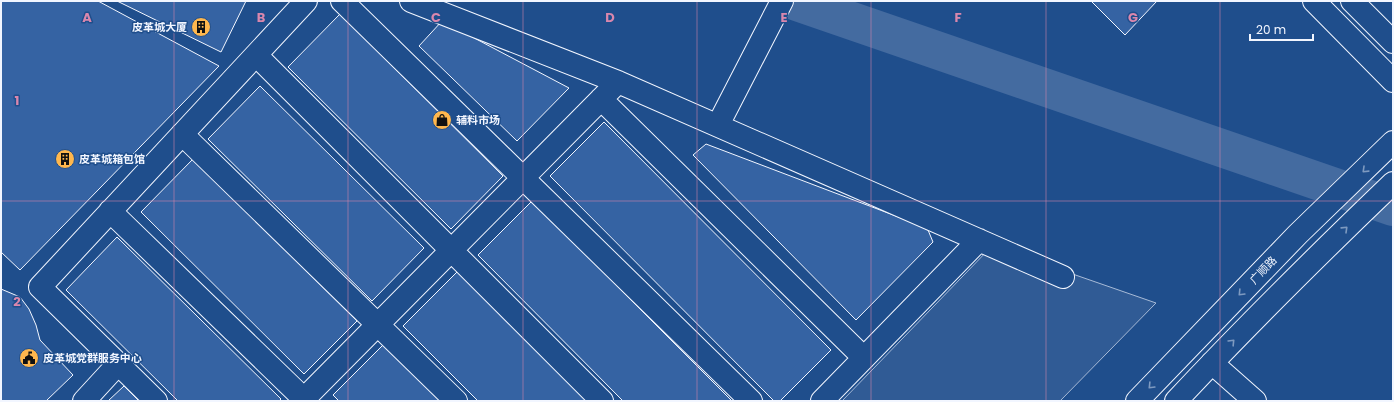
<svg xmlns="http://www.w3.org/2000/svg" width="1394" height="402" viewBox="0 0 1394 402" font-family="Poppins,'Noto Sans SC',sans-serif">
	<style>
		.built { fill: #305b95; stroke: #a8bbd7 }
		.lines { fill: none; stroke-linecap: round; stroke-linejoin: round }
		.river { stroke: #446ba0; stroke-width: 38 }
		.building { fill: #3563a3; stroke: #f2f6ff }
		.minor-casing { stroke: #f2f6ff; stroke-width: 24 }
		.major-casing { stroke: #f2f6ff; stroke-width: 24 }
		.minor { stroke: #1f4e8c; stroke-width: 22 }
		.major { stroke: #1f4e8c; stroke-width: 22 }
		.oneway { stroke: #7e9ac0 }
		.grid { fill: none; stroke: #da87ad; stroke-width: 1; stroke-opacity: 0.55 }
		.labels { text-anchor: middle; stroke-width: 3; stroke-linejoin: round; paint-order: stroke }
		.poi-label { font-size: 11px; font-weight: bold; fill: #f2f6ff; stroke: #1f4e8c; text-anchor: start }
		.street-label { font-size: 11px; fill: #f2f6ff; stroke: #1f4e8c }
		.grid-label { font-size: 13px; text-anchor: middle; font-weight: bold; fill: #da87ad; stroke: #1f4e8c; stroke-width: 3; stroke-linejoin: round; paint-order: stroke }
	</style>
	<rect width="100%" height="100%" fill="#1f4e8c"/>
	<!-- built -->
	<path class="built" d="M992 246 1156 303 1060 401H842Z"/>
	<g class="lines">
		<!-- river -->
		<path class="river" d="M794 1 1393 207"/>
	</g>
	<!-- building -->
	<path class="building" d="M1 1H98L219 66 20 270 1 252Z
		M117 1H246L221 52Z
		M1091 1H1157L1125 35Z
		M340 14 503 176 451 229 288 67Z
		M442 21 569 88 517 141 419 46Z
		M260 86 424 248 372 301 208 139Z
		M604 122 831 350 780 401H774L550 176Z
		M706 144 917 224 928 230 933 242 856 320 693 155Z
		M193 159 357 321 304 374 141 212Z
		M532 201 732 401H623L478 255Z
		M117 237 281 399 279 401H178L66 290Z
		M457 272 586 401H478L403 326Z
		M1 289 20 297 29 309 36 325 40 340 73 375 46 401H1Z
		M387 341 447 401H339L333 395Z
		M124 386 139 401H108Z"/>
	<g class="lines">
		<!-- minor casing -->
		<g class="minor-casing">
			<path id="minor" d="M342 1 751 401
				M411 1 618 82 1063 277
				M1314 1 1393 81
				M1352 1 1393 42
				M256 55 602 401
				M601 99 864 358
				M718 125 782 1
				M182 134 456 401
				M110 211 306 401
				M1212 363 1255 401
				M84 401 118 364
				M156 401 40 287 306 1
				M302 401 618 82
				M822 401 979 240"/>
		</g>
		<!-- major casing -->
		<g class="major-casing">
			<path id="major" d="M1137 401 1298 234 1393 142
				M1176 401C1246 326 1319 254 1393 183"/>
		</g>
		<!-- minor -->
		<use href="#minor" class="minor"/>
		<!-- major -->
		<use href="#major" class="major"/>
	</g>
	<!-- one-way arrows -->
	<defs><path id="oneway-chevron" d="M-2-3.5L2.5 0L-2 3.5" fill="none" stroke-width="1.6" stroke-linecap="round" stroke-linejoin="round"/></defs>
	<g class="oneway">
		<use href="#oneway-chevron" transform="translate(1365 170) rotate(136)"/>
		<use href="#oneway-chevron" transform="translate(1345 229) rotate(-44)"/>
		<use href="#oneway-chevron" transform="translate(1241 293) rotate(134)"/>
		<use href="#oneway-chevron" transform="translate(1232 342) rotate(-46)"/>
		<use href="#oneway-chevron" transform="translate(1151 386) rotate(134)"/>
	</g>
	<!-- grid -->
	<path class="grid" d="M174 1V401M348 1V401M523 1V401M697 1V401M871 1V401M1046 1V401M1220 1V401M1 201H1393"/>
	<!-- icons -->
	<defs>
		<g id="building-disc" transform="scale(1)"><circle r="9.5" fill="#ffb74d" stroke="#1f4e8c"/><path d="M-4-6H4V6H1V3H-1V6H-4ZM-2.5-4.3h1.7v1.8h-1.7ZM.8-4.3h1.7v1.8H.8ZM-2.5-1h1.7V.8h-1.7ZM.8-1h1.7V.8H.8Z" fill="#111"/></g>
		<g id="shop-disc" transform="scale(1)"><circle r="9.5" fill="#ffb74d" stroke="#1f4e8c"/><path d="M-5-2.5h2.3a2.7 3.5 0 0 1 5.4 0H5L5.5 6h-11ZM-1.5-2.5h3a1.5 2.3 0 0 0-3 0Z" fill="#111"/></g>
		<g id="civic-disc" transform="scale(1)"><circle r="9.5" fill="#ffb74d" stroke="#1f4e8c"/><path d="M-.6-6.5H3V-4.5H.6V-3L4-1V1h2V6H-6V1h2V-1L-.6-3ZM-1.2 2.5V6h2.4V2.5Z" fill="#111"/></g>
	</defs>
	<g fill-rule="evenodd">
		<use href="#building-disc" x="201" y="27"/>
		<use href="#shop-disc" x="442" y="120"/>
		<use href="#building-disc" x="65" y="159"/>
		<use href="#civic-disc" x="29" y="358"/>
	</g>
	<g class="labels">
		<!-- poi labels -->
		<g class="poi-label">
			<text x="187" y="31" text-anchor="end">皮革城大厦</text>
			<text x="456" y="124">辅料市场</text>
			<text x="79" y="163">皮革城箱包馆</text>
			<text x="43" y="362">皮革城党群服务中心</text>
		</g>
		<!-- street labels -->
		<g class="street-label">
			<text transform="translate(1263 270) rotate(-46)" y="4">广顺路</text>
		</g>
	</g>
	<g class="grid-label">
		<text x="87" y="22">A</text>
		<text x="261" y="22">B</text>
		<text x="436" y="22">C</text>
		<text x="610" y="22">D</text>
		<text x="784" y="22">E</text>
		<text x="958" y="22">F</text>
		<text x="1133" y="22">G</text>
		<text x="17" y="105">1</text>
		<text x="17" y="306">2</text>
	</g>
	<!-- border -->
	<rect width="1394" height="402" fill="none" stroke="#f2f6ff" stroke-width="4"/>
	<!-- scale -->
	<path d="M1250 34v6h63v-6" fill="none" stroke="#f2f6ff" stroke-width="2"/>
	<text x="1256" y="34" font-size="12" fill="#f2f6ff" stroke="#1f4e8c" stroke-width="3" paint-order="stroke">20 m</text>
</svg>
